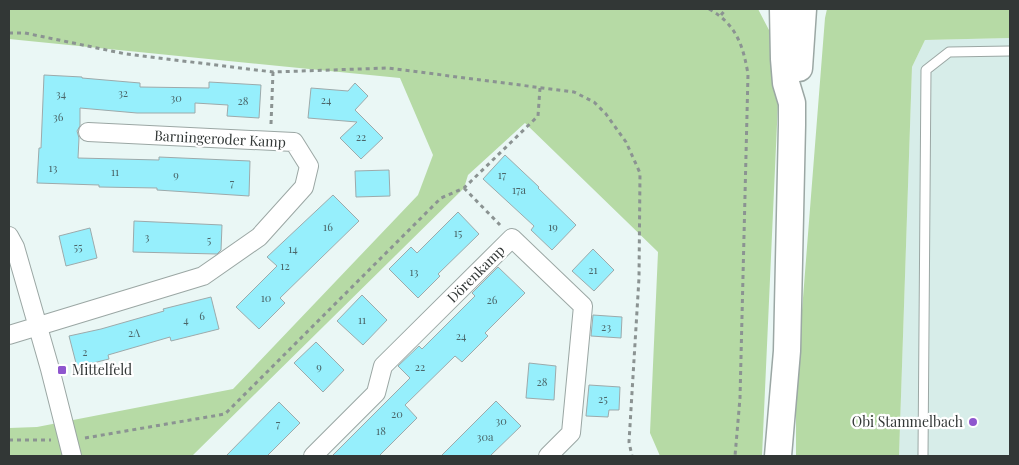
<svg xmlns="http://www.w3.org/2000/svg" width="1019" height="465" viewBox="0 0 1019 465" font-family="'Playfair Display',serif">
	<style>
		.built { fill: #d7ede9 }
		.green { fill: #b6daa5 }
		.building { fill: #96effc; stroke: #9daaab }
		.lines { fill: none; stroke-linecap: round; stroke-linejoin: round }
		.lane-casing { stroke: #9ba7a4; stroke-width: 11 }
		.street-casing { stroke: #9ba7a4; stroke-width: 20 }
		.secondary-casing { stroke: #9ba7a4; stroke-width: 29 }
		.path { stroke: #8b9392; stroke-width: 3; stroke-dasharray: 4 4; stroke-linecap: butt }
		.lane { stroke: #fff; stroke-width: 9 }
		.street { stroke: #fff; stroke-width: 18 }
		.secondary { stroke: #fff; stroke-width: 26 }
		.poi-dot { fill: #8e56ce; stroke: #fff; stroke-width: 2 }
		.labels { text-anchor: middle; stroke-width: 4.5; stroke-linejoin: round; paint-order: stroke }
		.number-label { font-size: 11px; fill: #4b6568 }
		.street-label { font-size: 14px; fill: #323736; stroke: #fff }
		.poi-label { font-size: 14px; fill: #323736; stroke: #fff; text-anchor: start }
	</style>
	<rect width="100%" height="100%" fill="#eaf7f5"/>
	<!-- built -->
	<path class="built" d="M1010 38V456H899L912 67 925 40Z"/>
	<!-- green -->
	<path class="green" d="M9 9H758L769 30 778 102 762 456H660L650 433 658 252 525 123 468 175 464 188 192 456H9V428L37 427 233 389 418 195 433 155 400 78 9 39Z
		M827 9H1010V38L925 40 912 67 899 456H796V387L825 18Z"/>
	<!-- building -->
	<path class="building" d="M44 75 82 77V78L140 83V87L209 88V82L261 85 259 118 227 116 228 105 195 103V113H137L80 108V126L77 131 79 138 78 158 159 160V157L250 161 249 196 157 190V188L99 187V185L37 183 39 148H41Z
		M355 83 368 96 355 110 383 138 361 159 340 138 357 122 308 118 311 88 348 91Z
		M505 155 539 187 538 188 576 225 552 250 531 230 534 226 483 179Z
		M389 170 390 196 356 197 355 171Z
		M333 195 359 221 280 298 285 303 259 329 236 307 277 266 267 257Z
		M458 212 479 234 438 274 440 276 418 298 389 269 411 247 417 253Z
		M134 221 222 225 221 250 217 254 133 252Z
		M90 228 97 258 66 266 59 236Z
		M593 249 614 270 594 291 572 271Z
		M498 267 525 293 485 333 488 336 462 362 455 356 405 405 417 418 379 456H332L410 378 398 366 419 346 422 349 475 296 472 293Z
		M362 295 387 320 363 345 337 321Z
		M211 297 219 329 171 341 170 337 108 355 109 359 77 367 69 336 101 329 164 311 163 309Z
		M593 315 622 317 621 338 591 336Z
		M316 342 344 370 323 392 294 363Z
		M529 363 556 366 554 400 526 398Z
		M589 385 620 387 619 410H609L608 417 586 416Z
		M496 401 521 426 490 456H441Z
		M279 402 300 423 267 456H226Z"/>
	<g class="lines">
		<!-- lane casing -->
		<g class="lane-casing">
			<path id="lane" d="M923 456 926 70 949 52 1010 51"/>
		</g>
		<!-- street casing -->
		<g class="street-casing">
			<path id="street" d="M9 236 15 247 50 369 72 456
				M9 335 203 276 259 237 304 187 309 166 294 142 88 132
				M313 456 376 393 383 366 512 238 583 306 571 433 548 456"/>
		</g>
		<!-- secondary casing -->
		<g class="secondary-casing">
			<path id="secondary" d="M799 68 803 9
				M778 456 787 351 792 125V103L786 83 784 59 783 9"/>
		</g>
		<!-- path -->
		<path class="path" d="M709 9C736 24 743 45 748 74L740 398 735 456
			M721 15 726 9
			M9 33H25L126 54 273 72 388 68 574 92 594 102 606 114 626 142 640 173 639 278 629 442 632 456
			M271 124 273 72
			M464 188 500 225
			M85 438 225 414 441 198 464 188 538 116 540 88
			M9 440H51"/>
		<!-- lane -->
		<use href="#lane" class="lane"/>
		<!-- street -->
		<use href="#street" class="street"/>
		<!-- secondary -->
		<use href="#secondary" class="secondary"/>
	</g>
	<!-- markers -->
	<g class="poi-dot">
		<rect x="57" y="365" width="10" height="10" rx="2.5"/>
		<circle cx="973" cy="422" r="5"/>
	</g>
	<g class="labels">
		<!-- number labels -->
		<g class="number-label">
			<text x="123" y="97">32</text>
			<text x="61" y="98">34</text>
			<text x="176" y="102">30</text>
			<text x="326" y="104">24</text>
			<text x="243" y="105">28</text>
			<text x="58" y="121">36</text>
			<text x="361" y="141">22</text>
			<text x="53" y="172">13</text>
			<text x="115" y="176">11</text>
			<text x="176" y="179">9</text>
			<text x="502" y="179">17</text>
			<text x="232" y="187">7</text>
			<text x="519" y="194">17a</text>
			<text x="328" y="231">16</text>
			<text x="553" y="231">19</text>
			<text x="458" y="237">15</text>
			<text x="147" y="241">3</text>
			<text x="209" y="244">5</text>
			<text x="78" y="251">55</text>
			<text x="293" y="253">14</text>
			<text x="285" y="270">12</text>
			<text x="593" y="274">21</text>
			<text x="414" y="276">13</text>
			<text x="266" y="302">10</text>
			<text x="492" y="304">26</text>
			<text x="202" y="320">6</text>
			<text x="186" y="324">4</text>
			<text x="362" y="324">11</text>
			<text x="606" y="331">23</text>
			<text x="134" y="337">2A</text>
			<text x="461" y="340">24</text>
			<text x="85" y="356">2</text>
			<text x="319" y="371">9</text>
			<text x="420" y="371">22</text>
			<text x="542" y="386">28</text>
			<text x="603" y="403">25</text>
			<text x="397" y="418">20</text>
			<text x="501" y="425">30</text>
			<text x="278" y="428">7</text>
			<text x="381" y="435">18</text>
			<text x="485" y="441">30a</text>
		</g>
		<!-- street labels -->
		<g class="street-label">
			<text transform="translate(220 139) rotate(3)" y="5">Barningeroder Kamp</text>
			<text transform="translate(476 274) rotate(-45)" y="5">Dörenkamp</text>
		</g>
		<!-- poi labels -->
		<g class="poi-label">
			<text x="72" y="375">Mittelfeld</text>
			<text x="963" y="427" text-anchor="end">Obi Stammelbach</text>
		</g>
	</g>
	<!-- border -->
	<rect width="1019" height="465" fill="none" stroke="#323736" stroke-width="20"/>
</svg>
